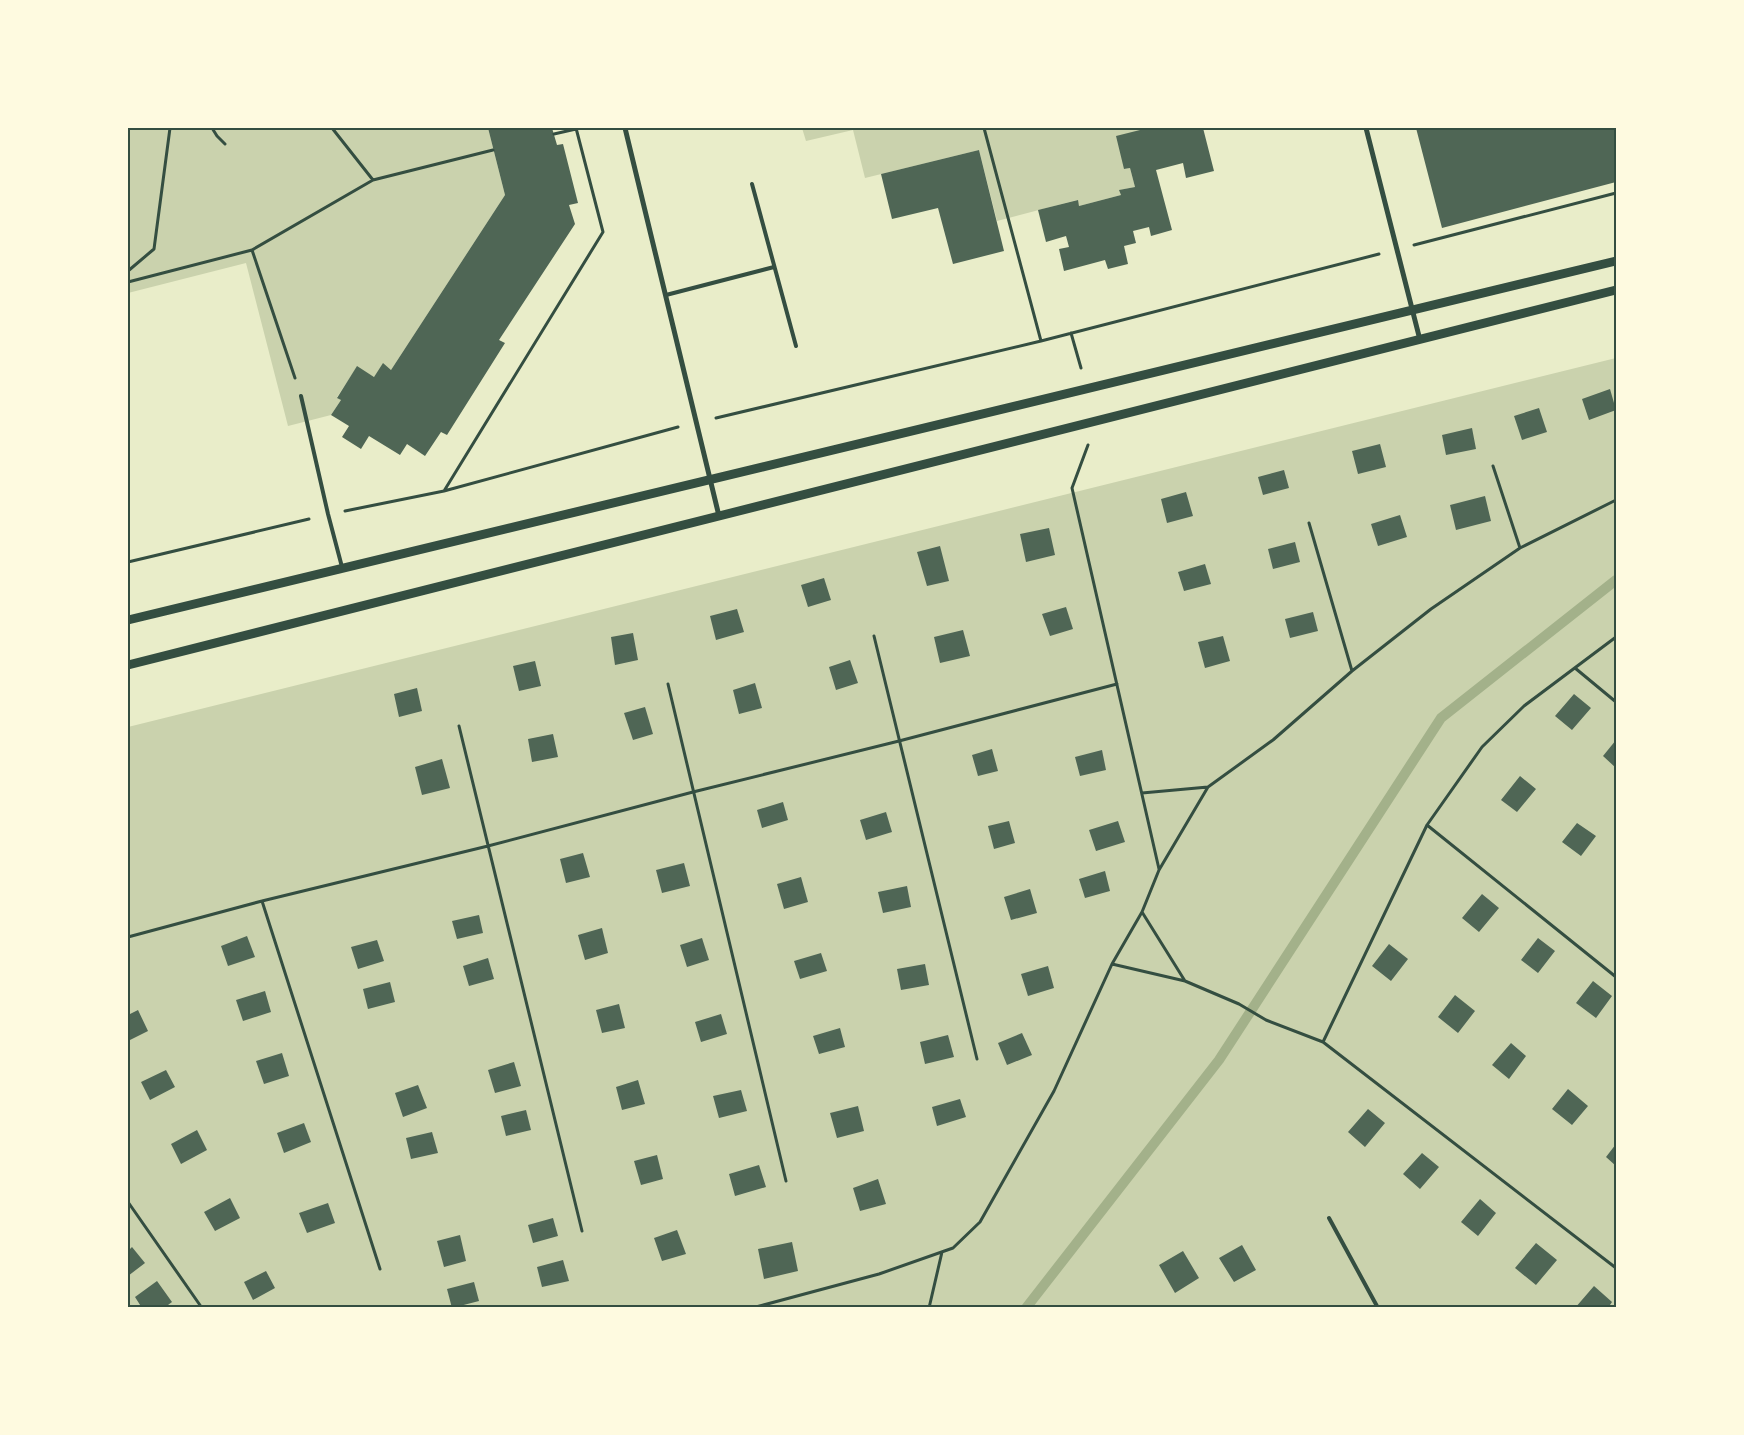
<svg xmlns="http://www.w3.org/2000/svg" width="1744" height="1435" viewBox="0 0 1744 1435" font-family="'Noto Sans',sans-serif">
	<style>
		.green { fill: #cad2ad }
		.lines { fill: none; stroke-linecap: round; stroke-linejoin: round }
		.stream { stroke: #a3b18a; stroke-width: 10 }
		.building { fill: #4f6655 }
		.path { stroke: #344e41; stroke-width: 3 }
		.service { stroke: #344e41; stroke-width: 4 }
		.minor { stroke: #344e41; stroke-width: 5 }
		.tertiary { stroke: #344e41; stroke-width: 9 }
		.neatline { fill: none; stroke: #344e41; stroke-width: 2 }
	</style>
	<rect width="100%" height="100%" fill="#e9edc9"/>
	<!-- green -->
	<path class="green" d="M128 128H488L505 195 391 370 383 364 374 377 357 367 337 397 341 400 331 415 288 426 246 263 128 293Z
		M802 128H1143L1144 129 1124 169 1130 168 1135 187 1120 190 1121 195 1079 206 1077 200 997 221 979 150 865 178 853 130 806 141Z
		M1616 358V1307H128V727Z"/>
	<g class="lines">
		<!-- stream -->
		<path class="stream" d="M1026 1308 1219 1060 1441 718 1616 580"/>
	</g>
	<!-- building -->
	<path class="building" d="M488 128H552L557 145 563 144 578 203 569 205 575 224 499 340 505 343 447 435 441 432 425 456 407 444 400 455 369 436 361 449 342 437 349 426 331 415 341 400 337 398 357 366 374 377 383 363 391 370 505 195Z
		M1143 128H1203L1214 171 1186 178 1183 163 1156 170 1172 230 1151 236 1149 227 1133 231 1136 243 1124 246 1128 264 1108 269 1105 260 1064 271 1059 249 1069 247 1066 236 1046 242 1038 210 1078 200 1079 206 1121 195 1119 190 1135 187 1130 168 1124 169 1116 136 1144 129Z
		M1416 128H1616V182L1442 228Z
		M979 150 1004 251 953 264 938 208 892 219 881 174Z
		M1610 389 1616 410 1589 420 1582 399Z
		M1539 408 1547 432 1522 440 1514 416Z
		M1472 428 1476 449 1446 455 1442 435Z
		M1380 444 1386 467 1358 474 1352 451Z
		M1284 470 1289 488 1263 495 1258 477Z
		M1186 492 1193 516 1167 523 1161 499Z
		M1485 496 1491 521 1456 530 1450 505Z
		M1400 515 1407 537 1378 546 1371 524Z
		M1049 528 1055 555 1026 562 1020 534Z
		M1295 542 1300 562 1273 569 1268 549Z
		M940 546 949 581 927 586 917 552Z
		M1205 564 1211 584 1184 591 1178 572Z
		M824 578 831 600 808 607 801 585Z
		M1066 607 1073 629 1050 636 1042 614Z
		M737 609 744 632 716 640 710 616Z
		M1313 612 1318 631 1290 638 1285 619Z
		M963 630 970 656 940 663 934 637Z
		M633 633 638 660 615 665 611 637Z
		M1223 636 1230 661 1205 668 1198 642Z
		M850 660 858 683 836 690 829 667Z
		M535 661 541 686 519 691 513 666Z
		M755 683 762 708 739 714 733 690Z
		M417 688 422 711 399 717 394 694Z
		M1574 694 1591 708 1572 730 1555 716Z
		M645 707 653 734 633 740 624 713Z
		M553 734 558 757 532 762 528 739Z
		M1616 740V768L1603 756Z
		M992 749 998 771 978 776 972 755Z
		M1102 750 1106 770 1080 776 1075 757Z
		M442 759 450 788 422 795 415 767Z
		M1520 776 1536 789 1517 812 1501 800Z
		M783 802 788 820 762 828 757 810Z
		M886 812 892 832 866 840 860 820Z
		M1009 821 1015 843 994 849 988 826Z
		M1118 821 1125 842 1096 851 1089 830Z
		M1577 823 1596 836 1581 856 1562 842Z
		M583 853 590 877 566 883 560 859Z
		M684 863 690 886 662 893 656 870Z
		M1105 871 1110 891 1085 898 1079 879Z
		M801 877 808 902 784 909 777 884Z
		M907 886 911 907 883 913 878 892Z
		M1030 889 1037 913 1011 920 1004 897Z
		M1482 894 1499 908 1479 932 1462 918Z
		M479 915 483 933 457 939 452 921Z
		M602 928 608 953 585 960 578 935Z
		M247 936 255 957 228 966 221 946Z
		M702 938 709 960 687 967 680 945Z
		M1538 938 1555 951 1538 973 1521 960Z
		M377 940 384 961 358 969 351 947Z
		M1389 944 1408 959 1391 981 1372 966Z
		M821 953 827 971 800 979 794 961Z
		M488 958 494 979 469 986 463 966Z
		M925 964 929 985 901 990 897 969Z
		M1048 966 1054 988 1028 996 1021 974Z
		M1593 981 1612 996 1596 1018 1576 1003Z
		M390 982 395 1002 368 1009 363 989Z
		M265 991 271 1012 243 1021 236 1000Z
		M1455 995 1475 1011 1458 1033 1438 1017Z
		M619 1004 625 1028 602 1033 596 1010Z
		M138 1010 148 1031 128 1041V1015Z
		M721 1014 727 1034 701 1042 695 1022Z
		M840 1028 845 1047 819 1054 813 1036Z
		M1022 1033 1032 1055 1007 1065 998 1043Z
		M948 1035 954 1057 925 1064 920 1042Z
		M1511 1043 1526 1056 1509 1079 1492 1065Z
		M282 1053 289 1076 264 1084 256 1061Z
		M514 1062 521 1086 495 1093 488 1070Z
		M166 1070 175 1087 150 1100 141 1082Z
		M638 1080 645 1104 622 1110 616 1087Z
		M418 1085 427 1108 403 1117 395 1093Z
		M1568 1089 1588 1106 1572 1125 1552 1109Z
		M741 1090 747 1111 719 1118 713 1096Z
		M960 1099 966 1117 937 1126 932 1107Z
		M858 1106 864 1131 837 1138 830 1113Z
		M1368 1109 1385 1123 1365 1147 1348 1132Z
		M526 1110 531 1130 506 1136 501 1116Z
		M304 1123 311 1142 284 1153 277 1133Z
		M197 1130 207 1150 181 1164 171 1144Z
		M432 1132 438 1153 411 1159 406 1138Z
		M1616 1144V1166L1606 1157Z
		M1422 1153 1439 1167 1420 1189 1403 1174Z
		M657 1155 663 1179 641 1185 634 1161Z
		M759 1165 766 1187 735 1196 729 1174Z
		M878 1179 886 1204 860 1211 853 1188Z
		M230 1198 240 1218 215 1231 204 1212Z
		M1480 1199 1496 1213 1478 1236 1461 1222Z
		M328 1203 335 1223 307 1233 299 1213Z
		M553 1218 558 1236 533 1243 528 1225Z
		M677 1230 686 1254 662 1261 654 1238Z
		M460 1235 466 1261 444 1267 437 1241Z
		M792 1242 798 1271 764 1279 758 1249Z
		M1536 1243 1557 1260 1536 1285 1515 1268Z
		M1242 1245 1256 1270 1234 1282 1219 1258Z
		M132 1247 145 1263 128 1276V1251Z
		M1183 1251 1199 1278 1175 1293 1159 1265Z
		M563 1260 569 1281 542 1287 537 1267Z
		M266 1271 275 1288 253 1300 244 1282Z
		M157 1281 172 1302 164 1308H142L135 1297Z
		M474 1282 479 1301 452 1308 447 1289Z
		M1594 1286 1612 1302 1608 1308H1575Z"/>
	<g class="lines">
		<!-- path -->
		<path class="path" d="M212 128 217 136 225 144
			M332 128 373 180
			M984 128 1041 341
			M554 134 576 129
			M1414 245 1616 193
			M252 250 373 180 493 150
			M128 271 154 249 170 128
			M128 282 252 250 295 378
			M1071 333 1081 368
			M716 418 1041 341 1379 254
			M1088 445 1072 488 1159 869
			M1493 466 1520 548
			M444 491 603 232 576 128
			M345 511 444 491 678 427
			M1309 523 1352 671
			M128 562 309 519
			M874 636 977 1059
			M1575 668 1616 702
			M668 684 786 1181
			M459 726 582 1231
			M1142 793 1208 787
			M1427 825 1616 977
			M262 901 380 1269
			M1142 912 1185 981
			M128 937 262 901 488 846 693 792 899 741 1117 684
			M1112 964 1142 912 1159 870 1208 787 1273 740 1352 671 1431 609 1520 548 1616 500
			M1323 1042 1616 1268
			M128 1202 202 1308
			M752 1308 879 1274 953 1248 980 1222 1054 1091 1112 964 1185 981 1239 1004 1266 1020 1323 1042 1427 825 1482 747 1524 706 1616 637
			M929 1308 942 1252"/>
		<!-- service -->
		<path class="service" d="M752 184 796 346
			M666 295 774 267
			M301 396 328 514 342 567
			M1329 1218 1378 1308"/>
		<!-- minor -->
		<path class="minor" d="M625 128 719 516
			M1366 128 1420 340"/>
		<!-- tertiary -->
		<path class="tertiary" d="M128 620 1616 261
			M128 665 1616 290"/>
	</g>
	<!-- border -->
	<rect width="1744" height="1435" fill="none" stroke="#fefae0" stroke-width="258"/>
	<rect x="129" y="129" width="1486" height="1177" class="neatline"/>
</svg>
